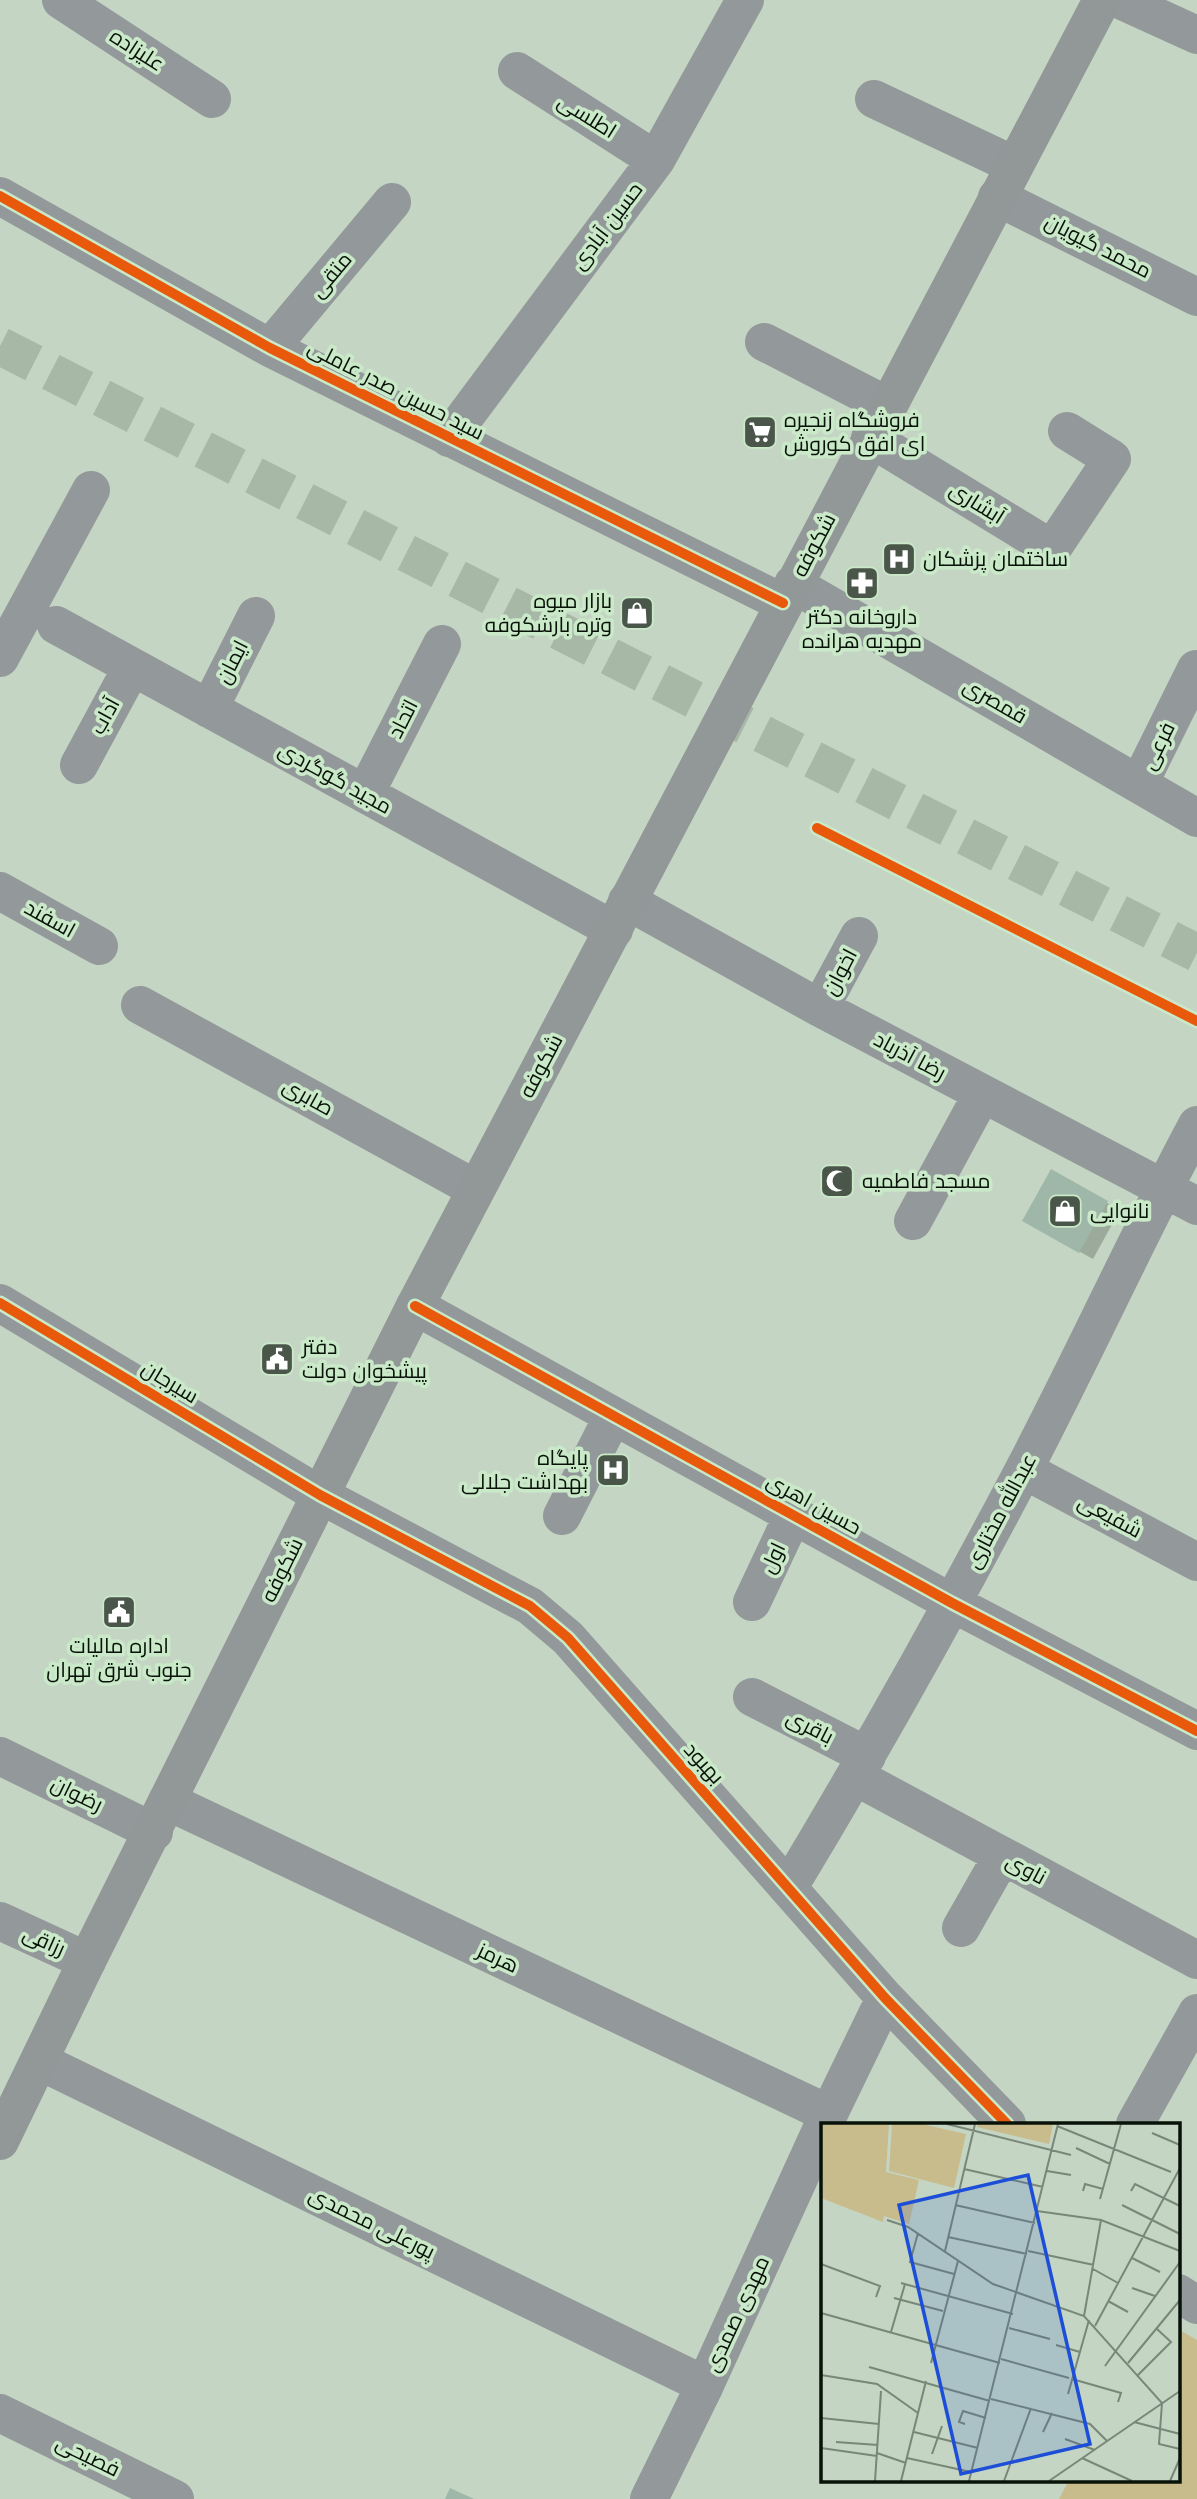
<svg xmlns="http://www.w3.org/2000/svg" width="1197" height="2499" viewBox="0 0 1197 2499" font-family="'Libre Baskerville',Cairo,serif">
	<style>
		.green { fill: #c8bc8d }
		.shadow { fill: #0003 }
		.building { fill: #9fb7a8 }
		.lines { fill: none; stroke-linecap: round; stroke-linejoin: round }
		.primary-tunnel { stroke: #a8b8a7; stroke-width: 38; stroke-dasharray: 38 19; stroke-linecap: butt }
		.minor { stroke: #93989a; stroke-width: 38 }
		.secondary { stroke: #919897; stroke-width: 38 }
		.cycleway-casing { stroke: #cae9c9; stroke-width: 15 }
		.cycleway { stroke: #e8590c; stroke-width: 10 }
		.labels { text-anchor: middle; stroke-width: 7; stroke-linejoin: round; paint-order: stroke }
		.street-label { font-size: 21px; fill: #081208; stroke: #cae9c9 }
		.poi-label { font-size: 21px; fill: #081208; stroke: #cae9c9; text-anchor: start }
		.inset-road { fill: none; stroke: #798778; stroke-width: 2 }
		.view { fill: #1d4ed8; fill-opacity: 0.15; stroke: #1d4ed8; stroke-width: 3.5 }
		.inset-edge { fill: none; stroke: #081208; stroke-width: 3.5 }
	</style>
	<rect width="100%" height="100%" fill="#c4d5c3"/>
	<!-- green -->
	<path class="green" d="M1178 2329 1197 2340V2499H1059L1069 2480H1178Z"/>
	<!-- shadow -->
	<path class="shadow" d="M1051 1172 1120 1210 1093 1259 1024 1221Z"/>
	<!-- building -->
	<path class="building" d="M1051 1169 1108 1201 1079 1253 1022 1221Z
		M450 2488 474 2499H445Z"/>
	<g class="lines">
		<!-- primary-tunnel -->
		<path class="primary-tunnel" d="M0 346 705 705 1197 953"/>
		<!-- minor -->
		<path class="minor" d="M61 0 212 99
			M1120 0 1197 35
			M517 71 656 160
			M874 99 1014 165
			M0 196 270 348 783 603
			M997 197 1197 297
			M764 342 888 406
			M270 348 392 202
			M449 438 656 160 745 0
			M870 438 1052 549 1112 459 1067 431
			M793 584 1197 818
			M56 625 614 930
			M0 658 91 490
			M209 709 256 616
			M79 765 132 667
			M1139 784 1196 669
			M365 794 442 644
			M0 891 99 946
			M627 901 820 1008 1197 1206
			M140 1005 476 1189
			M820 1008 859 936
			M913 1221 982 1094
			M0 1303 320 1495 530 1606 568 1638 885 1998 1007 2124
			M415 1306 952 1603 1197 1731
			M1024 1470 1197 1562
			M562 1516 613 1416
			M752 1602 793 1515
			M752 1697 867 1756
			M0 1756 154 1832
			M856 1777 1197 1960
			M167 1801 829 2114
			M789 1887C871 1751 949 1612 1023 1471 1083 1357 1136 1239 1197 1125
			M0 1921 87 1961
			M961 1928 1002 1856
			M39 2061 705 2385
			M824 2124 885 1998
			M1135 2124 1197 2013
			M1178 2293 1197 2305
			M0 2413 175 2499
			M649 2499 705 2385 822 2128"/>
		<!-- secondary -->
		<path class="secondary" d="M0 2141 87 1961 415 1306 1102 0"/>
		<!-- cycleway casing -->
		<g class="cycleway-casing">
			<path id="cycleway" d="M0 196 270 348 783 603
				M817 828 1197 1021
				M0 1303 320 1495 530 1606 568 1638 885 1998 1007 2124
				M415 1306 952 1603 1197 1731"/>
		</g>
		<!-- cycleway -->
		<use href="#cycleway" class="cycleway"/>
	</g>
	<!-- icons -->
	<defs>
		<g id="supermarket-square" transform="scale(1.75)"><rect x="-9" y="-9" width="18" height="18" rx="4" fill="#4a5649" stroke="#cae9c9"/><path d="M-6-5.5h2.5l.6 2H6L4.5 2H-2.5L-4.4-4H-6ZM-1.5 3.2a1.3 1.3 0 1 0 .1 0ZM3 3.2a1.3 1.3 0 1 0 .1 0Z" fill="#fff"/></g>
		<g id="hospital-square" transform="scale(1.75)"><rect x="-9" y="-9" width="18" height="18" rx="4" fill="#4a5649" stroke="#cae9c9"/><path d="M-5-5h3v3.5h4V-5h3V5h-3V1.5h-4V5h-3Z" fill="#fff"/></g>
		<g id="pharmacy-square" transform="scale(1.75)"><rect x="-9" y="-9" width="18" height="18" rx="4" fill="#4a5649" stroke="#cae9c9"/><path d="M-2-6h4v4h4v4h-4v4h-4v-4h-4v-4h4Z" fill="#fff"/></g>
		<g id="shop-square" transform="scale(1.75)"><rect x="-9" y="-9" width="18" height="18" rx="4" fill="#4a5649" stroke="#cae9c9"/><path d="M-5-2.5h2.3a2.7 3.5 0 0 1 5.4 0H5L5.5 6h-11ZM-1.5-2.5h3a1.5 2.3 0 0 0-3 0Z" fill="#fff"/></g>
		<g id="mosque-square" transform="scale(1.75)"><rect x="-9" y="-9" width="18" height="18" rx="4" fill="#4a5649" stroke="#cae9c9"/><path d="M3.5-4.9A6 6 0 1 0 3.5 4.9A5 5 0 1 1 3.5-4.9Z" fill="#fff"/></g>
		<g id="civic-square" transform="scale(1.75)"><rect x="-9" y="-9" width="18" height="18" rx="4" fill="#4a5649" stroke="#cae9c9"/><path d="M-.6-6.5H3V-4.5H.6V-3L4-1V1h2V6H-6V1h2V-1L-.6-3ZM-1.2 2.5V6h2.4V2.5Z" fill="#fff"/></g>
	</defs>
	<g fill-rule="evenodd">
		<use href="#supermarket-square" x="760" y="432"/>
		<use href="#hospital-square" x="899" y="559"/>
		<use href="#pharmacy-square" x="862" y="583"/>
		<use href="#shop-square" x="637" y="613"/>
		<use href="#mosque-square" x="837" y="1181"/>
		<use href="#shop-square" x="1065" y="1211"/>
		<use href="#civic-square" x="277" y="1359"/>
		<use href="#hospital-square" x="613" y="1470"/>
		<use href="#civic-square" x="119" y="1612"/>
	</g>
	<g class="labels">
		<!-- street labels -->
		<g class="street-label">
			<text transform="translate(137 50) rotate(33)" y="7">علیزاده</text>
			<text transform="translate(587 116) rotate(32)" y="7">اطلسی</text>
			<text transform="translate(607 226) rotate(-53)" y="7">حسین آبادی</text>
			<text transform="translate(1098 246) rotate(27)" y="7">محمد گیویان</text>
			<text transform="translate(331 275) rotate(-50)" y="7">متقی</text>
			<text transform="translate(396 390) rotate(27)" y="7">سید حسین صدر عاملی</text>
			<text transform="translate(977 503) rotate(32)" y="7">آبشاری</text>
			<text transform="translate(814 545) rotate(-62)" y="7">شکوفه</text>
			<text transform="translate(232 662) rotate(-63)" y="7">ایمان</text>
			<text transform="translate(995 701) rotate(30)" y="7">قمصری</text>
			<text transform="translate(105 716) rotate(-61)" y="7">آداب</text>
			<text transform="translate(403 719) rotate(-63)" y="7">اتحاد</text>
			<text transform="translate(1158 746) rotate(-64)" y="7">فرعی</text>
			<text transform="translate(335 778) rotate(29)" y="7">مجید گوگردی</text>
			<text transform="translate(50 919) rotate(29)" y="7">اسفند</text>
			<text transform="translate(840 972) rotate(-62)" y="7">اخوان</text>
			<text transform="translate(910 1056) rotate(28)" y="7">رضا آذرباد</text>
			<text transform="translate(541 1066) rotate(-62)" y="7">شکوفه</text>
			<text transform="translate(308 1097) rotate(29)" y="7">صابری</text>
			<text transform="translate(170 1382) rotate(31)" y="7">سیرجان</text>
			<text transform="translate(814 1504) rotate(29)" y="7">حسین اهری</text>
			<text transform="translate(1001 1511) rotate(-62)" y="7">عبدالله مختاری</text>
			<text transform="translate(1110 1516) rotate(28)" y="7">شفیعی</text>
			<text transform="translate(773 1558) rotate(-65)" y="7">اول</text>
			<text transform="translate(282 1570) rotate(-64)" y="7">شکوفه</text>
			<text transform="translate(810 1727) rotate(27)" y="7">باقری</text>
			<text transform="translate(704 1763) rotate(48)" y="7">بهبود</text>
			<text transform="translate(77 1794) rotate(26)" y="7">رضوان</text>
			<text transform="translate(1026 1869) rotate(28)" y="7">ناوی</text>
			<text transform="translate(44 1941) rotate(24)" y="7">رزاقی</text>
			<text transform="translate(498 1958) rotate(25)" y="7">هرمز</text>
			<text transform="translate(372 2223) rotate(26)" y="7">پورعلی محمدی</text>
			<text transform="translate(737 2314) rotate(-65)" y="7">مهدی صمدی</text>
			<text transform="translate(88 2456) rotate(26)" y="7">فصیحی</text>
		</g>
		<!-- poi labels -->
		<g class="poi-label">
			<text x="784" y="427">فروشگاه زنجیره<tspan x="784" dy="24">ای افق کوروش</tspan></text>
			<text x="923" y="566">ساختمان پزشکان</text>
			<text x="612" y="608" text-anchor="end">بازار میوه<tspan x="612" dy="24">وتره بارشکوفه</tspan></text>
			<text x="862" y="624" text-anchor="middle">داروخانه دکتر<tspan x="862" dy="24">مهدیه هرانده</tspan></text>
			<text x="862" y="1188">مسجد فاطمیه</text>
			<text x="1090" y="1218">نانوایی</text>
			<text x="302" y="1354">دفتر<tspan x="302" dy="24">پیشخوان دولت</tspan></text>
			<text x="588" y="1465" text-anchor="end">پایگاه<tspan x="588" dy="24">بهداشت جلالی</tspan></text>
			<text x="119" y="1653" text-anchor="middle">اداره مالیات<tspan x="119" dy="24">جنوب شرق تهران</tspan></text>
		</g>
	</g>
	<!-- overview -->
	<g transform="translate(821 2123)">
		<rect width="359" height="359" fill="#c4d5c3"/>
		<path d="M0 1H68L65 49 98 57 88 101 63 93 62 99 0 75ZM71 1H101L145 11 133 65 68 48ZM157 1H232L228 21 156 4Z" fill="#c8bc8d"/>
		<path class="inset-road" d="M126 1 250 32M236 3 350 49M331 10 359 22M255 25 289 41M143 46 222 64M226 48 250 52M262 68 264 61 282 66M310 68 314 61 359 83M279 76 300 1M134 82 214 100M301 82 359 111M216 88 280 97 359 128M66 97 87 104 172 161 263 193 341 280 338 321 359 326M97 110 89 139 133 151M127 114 206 131M124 128 154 1M207 128 273 142M311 135 339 149M0 141 59 163 55 174M272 146 297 160M80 160 192 191M311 165 334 173M73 175 122 188M287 178 307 189M0 190 179 240M263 193 280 97M274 203 359 45M188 205 229 216M70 209 84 161M235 222 259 229M180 236 248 255M110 240 137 138M307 240 359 177M284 243 359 139M48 244 169 278M0 252 56 261 97 290M317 252 350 219 336 206M251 256 300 270 297 279M247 271 268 197M170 276 269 301 286 318M0 295 58 301M313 299 359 311M144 301 138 299 142 288 165 295M93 309 157 325M222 309 231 290M244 316 274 327M15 319 57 322M0 325 56 333M56 330 85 340M111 331 121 303M86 335 150 349M261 335 311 358M54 358 60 268M80 358 105 258M148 358 237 1M183 358 210 285M228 358 359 268M349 358 359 335"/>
		<path class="view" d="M207 52 269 321 140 351 78 82Z"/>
		<rect width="359" height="359" class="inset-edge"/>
	</g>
</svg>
